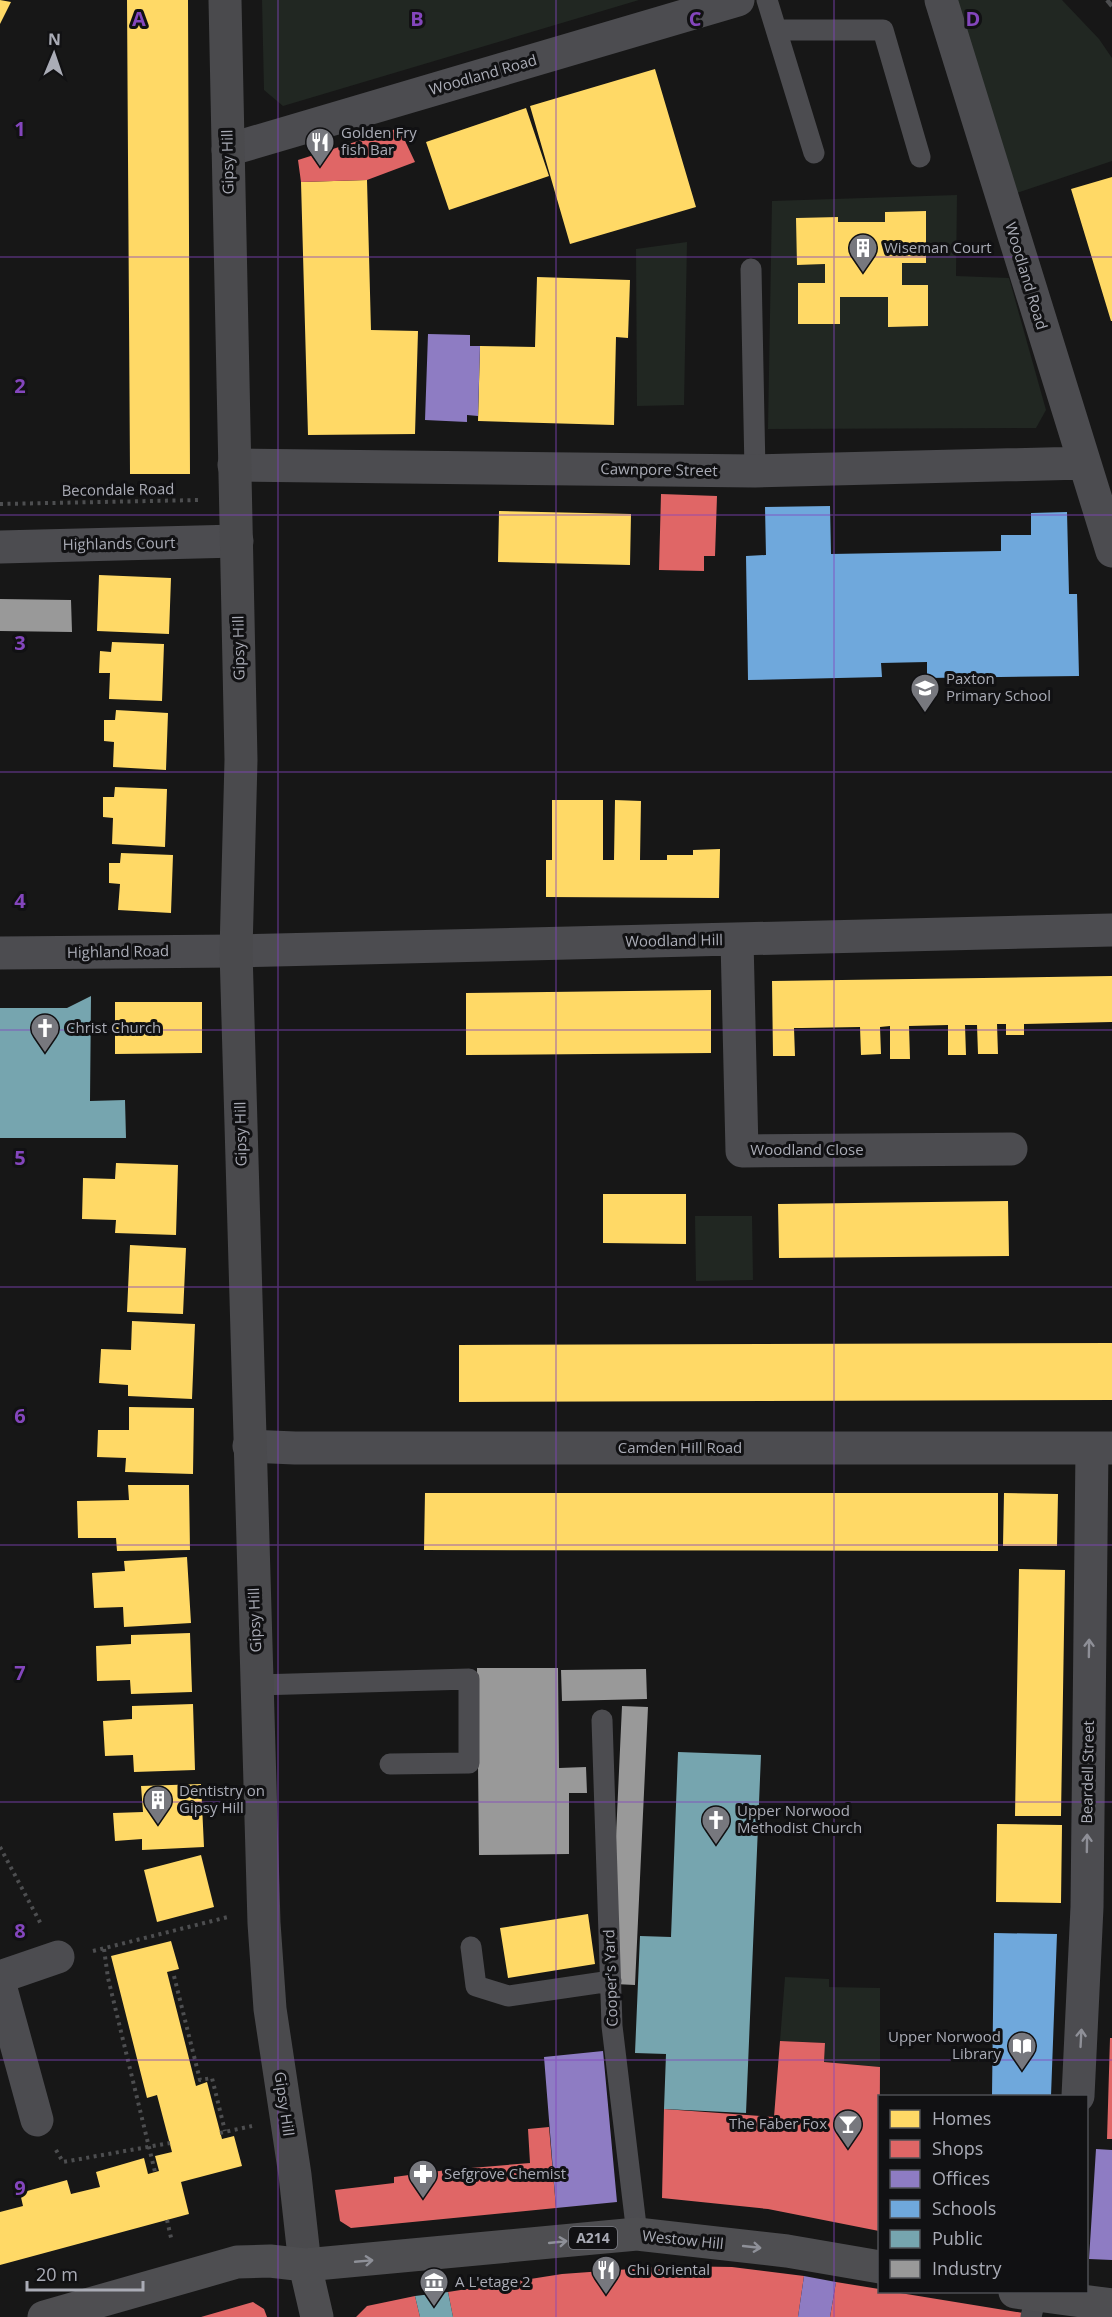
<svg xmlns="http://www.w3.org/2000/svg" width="1112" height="2317" viewBox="0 0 1112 2317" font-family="'Open Sans',sans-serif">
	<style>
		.green { fill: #212722; fill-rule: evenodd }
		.homes { fill: #ffd966 }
		.shops { fill: #e06666 }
		.offices { fill: #8e7cc3 }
		.schools { fill: #6fa8dc }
		.public { fill: #76a5af }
		.industry { fill: #999 }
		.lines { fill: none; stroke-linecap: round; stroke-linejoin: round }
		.path { stroke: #4d4e50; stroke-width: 4; stroke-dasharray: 3 4.5; stroke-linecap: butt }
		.lane { stroke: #4c4c50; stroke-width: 21 }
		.street { stroke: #4c4c50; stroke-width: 33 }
		.secondary { stroke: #4a4a4d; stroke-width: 33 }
		.primary { stroke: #4e4e51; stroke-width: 33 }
		.rail { stroke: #4d4e50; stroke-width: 4.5; stroke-dasharray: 8 6; stroke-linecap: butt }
		.oneway { stroke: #8e8f97 }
		.oneway2 { stroke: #8e9098 }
		.grid { fill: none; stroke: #8446bd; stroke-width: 1.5; stroke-opacity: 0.55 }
		.labels { text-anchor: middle; stroke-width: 6; stroke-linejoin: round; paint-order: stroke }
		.shield { fill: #111113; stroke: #7c7e85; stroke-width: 1.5 }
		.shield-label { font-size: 14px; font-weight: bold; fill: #aaacb6 }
		.street-label { font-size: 15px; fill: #aaacb6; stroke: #111113 }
		.poi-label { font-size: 15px; fill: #aaacb6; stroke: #111113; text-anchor: start }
		.grid-label { font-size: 20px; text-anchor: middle; font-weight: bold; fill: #8446bd; stroke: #111113; stroke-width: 6; stroke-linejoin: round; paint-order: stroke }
	</style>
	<rect width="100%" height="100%" fill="#171717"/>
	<!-- green -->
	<path class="green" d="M262 0H639L283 106 264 90Z
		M953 0H1062L1099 39 1112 58V161L1014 194Z
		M957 195 956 276 1009 278 1046 410 1036 428 768 429 772 201ZM926 211V263H902V285H928V326L888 327V297H840L839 324H799L798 283H825V264L797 265V218L838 217V222H885V212Z
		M687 242 684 405 637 406 636 249Z
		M695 1216H752L753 1280 696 1281Z
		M785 1977 829 1979V1987L880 1988V2067L824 2062 825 2043 780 2041Z"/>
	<!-- homes -->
	<path class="homes" d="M0 0 11 2 0 24Z
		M127 0H188L190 474H130Z
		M655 69 696 207 570 244 530 106Z
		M526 108 549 176 449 210 426 142Z
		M1112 177V321H1111L1071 189Z
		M367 180 371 330 418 331 415 434 308 435 301 182Z
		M926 211V263H902V285H928V326L888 327V297H840V324H798V283H825V264L797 265 796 218 838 217V222H885V212Z
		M537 277 630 280 628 338 616 337 614 425 478 421 480 346 535 347Z
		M499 511 631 514 630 565 498 562Z
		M99 575 171 578 169 634 97 631Z
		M112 642 164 644 162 701 109 699 110 673H99L100 651 111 652Z
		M116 710 168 713 166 770 113 767 114 742 104 741V720H115Z
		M115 787 167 789 165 847 112 844 113 818 103 817V797H114Z
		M552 800H603V860H614L615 800 641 801 640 860H667V855H693V850L720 849 719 898 546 897V860H552Z
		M121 853 173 855 171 913 118 910 120 884 109 883V863H120Z
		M1112 976V1022L1024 1024V1035H1006V1024H997L998 1054H978L977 1025H965L966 1055H948V1025L909 1026 910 1059H890V1026L880 1027 881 1054 861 1055 860 1027 802 1028H794L795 1056H773L772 981Z
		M711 990V1053L466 1055V993Z
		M115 1002H202V1053L115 1054Z
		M116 1163 178 1165 176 1235 115 1233 116 1220 82 1219 83 1178 115 1179Z
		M603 1194H686V1244L603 1243Z
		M1008 1201 1009 1256 779 1258 778 1204Z
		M130 1245 186 1248 183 1314 127 1312Z
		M132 1321 195 1324 192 1399 128 1396V1385L99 1383 101 1349 131 1350Z
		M1112 1343V1400L459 1402V1345Z
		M129 1407 194 1408 193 1474 125 1472 126 1458 97 1457 98 1430H129Z
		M128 1485H189L190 1550 117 1551 116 1538H78L77 1501 129 1500Z
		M425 1493H998V1551L424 1550Z
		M1004 1493 1058 1494 1057 1546H1003Z
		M187 1557 191 1623 124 1627 123 1607 94 1608 92 1573 125 1571 124 1561Z
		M1019 1569 1065 1570 1061 1816H1015Z
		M190 1633 192 1692 131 1694 130 1680 97 1681 96 1646 131 1644V1635Z
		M193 1704 195 1770 134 1772 133 1755 105 1756 103 1721 132 1719V1706Z
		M201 1784 204 1847 142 1850V1839L115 1841 113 1813 143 1812 141 1786Z
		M997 1824 1062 1825 1061 1903 996 1902Z
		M201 1855 214 1907 157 1922 144 1870Z
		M588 1914 595 1964 508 1978 500 1928Z
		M171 1941 179 1969 167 1972 196 2086 207 2082 222 2139 234 2136 242 2166 181 2182 189 2214 0 2265V2212L23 2206 20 2193 67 2180 71 2194 100 2187 96 2172 144 2158 148 2174 159 2171 155 2156 172 2152 157 2095 147 2098 111 1956Z"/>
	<!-- shops -->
	<path class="shops" d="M399 128 415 162 367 180 301 182 298 160Z
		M661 494 717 496 715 556H704V571L659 570Z
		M1110 2038H1112V2139H1107Z
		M780 2041 825 2043 824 2062 880 2067 879 2231 768 2209 662 2198 664 2109 774 2117Z
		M549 2127 556 2208 351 2228 340 2221 335 2190 394 2183V2177L447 2170 530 2163 528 2129Z
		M672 2266 732 2267 804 2276 798 2317H453L448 2292 562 2274Z
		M836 2282 879 2289V2292H894L1023 2313 1022 2317H830Z
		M415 2296 420 2317H356L367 2306Z
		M253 2302 264 2309 267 2317H201Z"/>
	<!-- offices -->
	<path class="offices" d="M428 334 470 335V346H480L478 416 467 415V422L425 420Z
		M603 2051 617 2202 556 2208 544 2057Z
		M1096 2149 1112 2150V2260L1089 2259Z
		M804 2276 836 2282 830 2317H798Z"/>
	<!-- schools -->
	<path class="schools" d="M830 506 831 554 1001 551V535H1031V513L1067 512 1069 594H1077L1079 676 927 678V662L881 663 882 677 748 680 746 556 766 555 765 507Z
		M994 1933 1057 1934 1051 2096H992Z"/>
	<!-- public -->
	<path class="public" d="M91 996 90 1101 125 1100 126 1138H0V1008H67Z
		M678 1752 761 1755 746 2113 664 2109 666 2054 635 2053 640 1936 671 1937Z
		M448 2292 453 2317H420L415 2296Z"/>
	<!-- industry -->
	<path class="industry" d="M0 599 71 600 72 632 0 631Z
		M477 1668H558L559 1768 586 1767 587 1793H569V1854L479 1855Z
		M646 1669 647 1699 562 1701 561 1670Z
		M622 1706 648 1707 635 1985 615 1984 612 1923Z"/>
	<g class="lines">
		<!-- path -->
		<path class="path" d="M0 504 199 500
			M0 1847 42 1926
			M104 1949 108 1978 155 2172
			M93 1951 228 1917
			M174 1976 200 2080 212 2078 225 2131
			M220 2133 252 2126
			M56 2150 63 2162 170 2143
			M167 2220 172 2242"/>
		<!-- lane -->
		<path class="lane" d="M767 0 814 153
			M778 30H883L920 157
			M751 269 755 471
			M257 1685 469 1679V1763L390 1764
			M602 1720 612 2026 637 2234
			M471 1947 476 1986 508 1996 611 1981
			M1031 2317 1036 2295"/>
		<!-- street -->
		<path class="street" d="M941 0 1112 551
			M228 150 738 0
			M234 465 755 471 1084 463
			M0 547 237 541
			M737 940 742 1151 1011 1149
			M0 953 236 951 1112 930
			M249 1446 295 1448H1112
			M0 1977 58 1957
			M0 1985 37 2120
			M1078 2096 1087 1907 1092 1448"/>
		<!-- secondary -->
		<path class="secondary" d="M225 0 241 760 236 951 264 1923 270 2009 295 2175 305 2265"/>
		<!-- primary -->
		<path class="primary" d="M305 2265 317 2317
			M1015 2292 1112 2305
			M44 2317 237 2262 270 2261 305 2265 637 2234 787 2251 880 2267"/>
		<!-- rail -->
		<path class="rail" d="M1107 0 1112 6"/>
	</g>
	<!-- one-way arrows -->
	<defs><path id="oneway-shaft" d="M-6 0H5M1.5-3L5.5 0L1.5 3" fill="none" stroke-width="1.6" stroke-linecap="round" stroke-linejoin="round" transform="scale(1.5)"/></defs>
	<g class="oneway">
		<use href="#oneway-shaft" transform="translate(1089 1648) rotate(-89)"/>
		<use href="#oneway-shaft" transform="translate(1087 1843) rotate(-89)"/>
		<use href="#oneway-shaft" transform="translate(1081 2038) rotate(-87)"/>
	</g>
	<g class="oneway2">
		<use href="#oneway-shaft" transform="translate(558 2242) rotate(-6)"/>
		<use href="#oneway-shaft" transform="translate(752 2247) rotate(6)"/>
		<use href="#oneway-shaft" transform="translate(364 2261) rotate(-5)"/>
	</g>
	<!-- grid -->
	<path class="grid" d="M278 0V2317M556 0V2317M834 0V2317M0 257H1112M0 515H1112M0 772H1112M0 1030H1112M0 1287H1112M0 1545H1112M0 1802H1112M0 2060H1112"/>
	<!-- icons -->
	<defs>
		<g id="restaurant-pin" transform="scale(1.5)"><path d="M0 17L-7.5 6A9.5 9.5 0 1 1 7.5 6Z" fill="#77787e" stroke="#111113"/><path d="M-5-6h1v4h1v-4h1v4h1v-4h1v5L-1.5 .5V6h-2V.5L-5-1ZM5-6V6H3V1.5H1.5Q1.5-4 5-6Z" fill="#fff"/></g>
		<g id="building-pin" transform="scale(1.5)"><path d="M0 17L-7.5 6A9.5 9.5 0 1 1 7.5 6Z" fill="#77787e" stroke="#111113"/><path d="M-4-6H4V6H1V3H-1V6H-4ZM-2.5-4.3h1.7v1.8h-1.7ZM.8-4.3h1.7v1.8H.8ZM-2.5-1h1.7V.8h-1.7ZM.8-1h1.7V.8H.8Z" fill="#fff"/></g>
		<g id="school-pin" transform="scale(1.5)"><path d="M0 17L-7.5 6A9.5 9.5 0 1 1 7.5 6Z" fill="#77787e" stroke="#111113"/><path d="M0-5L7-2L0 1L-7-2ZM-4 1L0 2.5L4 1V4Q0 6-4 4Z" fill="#fff"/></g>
		<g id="church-pin" transform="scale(1.5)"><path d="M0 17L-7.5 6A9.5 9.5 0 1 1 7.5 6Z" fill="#77787e" stroke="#111113"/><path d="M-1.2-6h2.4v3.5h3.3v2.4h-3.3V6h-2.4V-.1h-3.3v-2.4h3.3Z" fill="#fff"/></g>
		<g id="library-pin" transform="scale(1.5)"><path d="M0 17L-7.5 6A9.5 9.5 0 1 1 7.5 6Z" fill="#77787e" stroke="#111113"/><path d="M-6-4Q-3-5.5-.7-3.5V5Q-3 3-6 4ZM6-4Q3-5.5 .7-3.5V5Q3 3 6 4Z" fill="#fff"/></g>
		<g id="bar-pin" transform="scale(1.5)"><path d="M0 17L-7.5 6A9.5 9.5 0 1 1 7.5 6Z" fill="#77787e" stroke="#111113"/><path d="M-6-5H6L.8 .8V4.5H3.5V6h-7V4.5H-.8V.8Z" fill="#fff"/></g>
		<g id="pharmacy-pin" transform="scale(1.5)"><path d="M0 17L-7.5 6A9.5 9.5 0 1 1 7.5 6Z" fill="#77787e" stroke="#111113"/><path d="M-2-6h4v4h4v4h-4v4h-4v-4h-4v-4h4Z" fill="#fff"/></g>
		<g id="museum-pin" transform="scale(1.5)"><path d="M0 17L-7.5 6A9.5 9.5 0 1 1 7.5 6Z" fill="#77787e" stroke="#111113"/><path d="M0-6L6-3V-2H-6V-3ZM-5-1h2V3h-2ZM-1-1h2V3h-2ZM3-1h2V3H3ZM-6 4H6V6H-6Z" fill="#fff"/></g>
	</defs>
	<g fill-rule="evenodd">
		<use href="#restaurant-pin" x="320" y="142"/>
		<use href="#building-pin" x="863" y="248"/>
		<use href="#school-pin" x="925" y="688"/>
		<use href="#church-pin" x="45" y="1028"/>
		<use href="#building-pin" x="158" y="1800"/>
		<use href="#church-pin" x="716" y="1820"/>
		<use href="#library-pin" x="1022" y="2046"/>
		<use href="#bar-pin" x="848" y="2124"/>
		<use href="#pharmacy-pin" x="423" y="2174"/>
		<use href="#restaurant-pin" x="606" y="2270"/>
		<use href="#museum-pin" x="434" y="2282"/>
	</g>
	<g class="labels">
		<!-- shield labels -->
		<rect class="shield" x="569" y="2227" width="48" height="22" rx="4.5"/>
		<g class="shield-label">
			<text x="593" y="2243">A214</text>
		</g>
		<!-- street labels -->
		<g class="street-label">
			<text transform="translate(483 75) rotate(-16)" y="5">Woodland Road</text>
			<text transform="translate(228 162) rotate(-91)" y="5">Gipsy Hill</text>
			<text transform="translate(1026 276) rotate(73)" y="5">Woodland Road</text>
			<text transform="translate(659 470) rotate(1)" y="5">Cawnpore Street</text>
			<text transform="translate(118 490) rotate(-1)" y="5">Becondale Road</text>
			<text transform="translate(119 544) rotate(-1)" y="5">Highlands Court</text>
			<text transform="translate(239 648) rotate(-91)" y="5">Gipsy Hill</text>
			<text transform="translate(674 941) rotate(-1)" y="5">Woodland Hill</text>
			<text transform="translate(118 952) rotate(-1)" y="5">Highland Road</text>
			<text transform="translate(241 1134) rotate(-91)" y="5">Gipsy Hill</text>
			<text x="807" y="1155">Woodland Close</text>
			<text x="680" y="1453">Camden Hill Road</text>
			<text transform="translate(255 1620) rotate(-92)" y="5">Gipsy Hill</text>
			<text transform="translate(1088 1772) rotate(-89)" y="5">Beardell Street</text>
			<text transform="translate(611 1978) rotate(-92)" y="5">Cooper's Yard</text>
			<text transform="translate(284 2104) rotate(82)" y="5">Gipsy Hill</text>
			<text transform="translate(683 2240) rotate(6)" y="5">Westow Hill</text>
		</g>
		<!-- poi labels -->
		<g class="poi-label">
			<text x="341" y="138">Golden Fry<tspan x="341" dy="17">fish Bar</tspan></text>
			<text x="884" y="253">Wiseman Court</text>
			<text x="946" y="684">Paxton<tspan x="946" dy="17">Primary School</tspan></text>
			<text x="66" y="1033">Christ Church</text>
			<text x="179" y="1796">Dentistry on<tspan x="179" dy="17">Gipsy Hill</tspan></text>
			<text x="737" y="1816">Upper Norwood<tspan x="737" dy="17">Methodist Church</tspan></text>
			<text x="1001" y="2042" text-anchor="end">Upper Norwood<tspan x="1001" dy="17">Library</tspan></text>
			<text x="827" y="2129" text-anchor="end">The Faber Fox</text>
			<text x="444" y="2179">Sefgrove Chemist</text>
			<text x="627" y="2275">Chi Oriental</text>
			<text x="455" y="2287">A L'etage 2</text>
		</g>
	</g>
	<g class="grid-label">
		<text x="139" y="26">A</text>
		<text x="417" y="26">B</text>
		<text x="695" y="26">C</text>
		<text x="973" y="26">D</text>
		<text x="20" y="136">1</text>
		<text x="20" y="393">2</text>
		<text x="20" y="650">3</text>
		<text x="20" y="908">4</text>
		<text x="20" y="1165">5</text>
		<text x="20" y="1423">6</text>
		<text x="20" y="1680">7</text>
		<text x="20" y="1938">8</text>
		<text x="20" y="2195">9</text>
	</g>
	<!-- legend -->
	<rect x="878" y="2095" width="210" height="198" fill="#111113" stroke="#4e4f54" stroke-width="1.5"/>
	<rect x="890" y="2110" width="30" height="18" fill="#ffd966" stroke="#4e4f54" stroke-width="1.5"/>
	<text x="932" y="2125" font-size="18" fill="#aaacb6">Homes</text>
	<rect x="890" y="2140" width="30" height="18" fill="#e06666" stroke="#4e4f54" stroke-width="1.5"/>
	<text x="932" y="2155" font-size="18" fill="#aaacb6">Shops</text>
	<rect x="890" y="2170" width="30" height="18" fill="#8e7cc3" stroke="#4e4f54" stroke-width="1.5"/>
	<text x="932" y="2185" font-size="18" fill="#aaacb6">Offices</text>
	<rect x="890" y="2200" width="30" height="18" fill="#6fa8dc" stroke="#4e4f54" stroke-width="1.5"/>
	<text x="932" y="2215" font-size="18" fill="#aaacb6">Schools</text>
	<rect x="890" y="2230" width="30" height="18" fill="#76a5af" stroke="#4e4f54" stroke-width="1.5"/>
	<text x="932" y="2245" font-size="18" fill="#aaacb6">Public</text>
	<rect x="890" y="2260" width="30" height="18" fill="#999999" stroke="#4e4f54" stroke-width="1.5"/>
	<text x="932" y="2275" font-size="18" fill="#aaacb6">Industry</text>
	<!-- north arrow -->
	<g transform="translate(54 54) rotate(2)" stroke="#111113" stroke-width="4.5" paint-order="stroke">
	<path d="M0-4.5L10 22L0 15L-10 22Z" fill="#aaacb6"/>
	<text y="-9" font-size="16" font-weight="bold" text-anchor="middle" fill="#aaacb6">N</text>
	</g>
	<!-- scale -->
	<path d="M27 2281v9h116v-9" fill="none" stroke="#aaacb6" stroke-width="3"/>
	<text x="36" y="2281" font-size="18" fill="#aaacb6" stroke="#111113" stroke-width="4.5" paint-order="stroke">20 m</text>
</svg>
